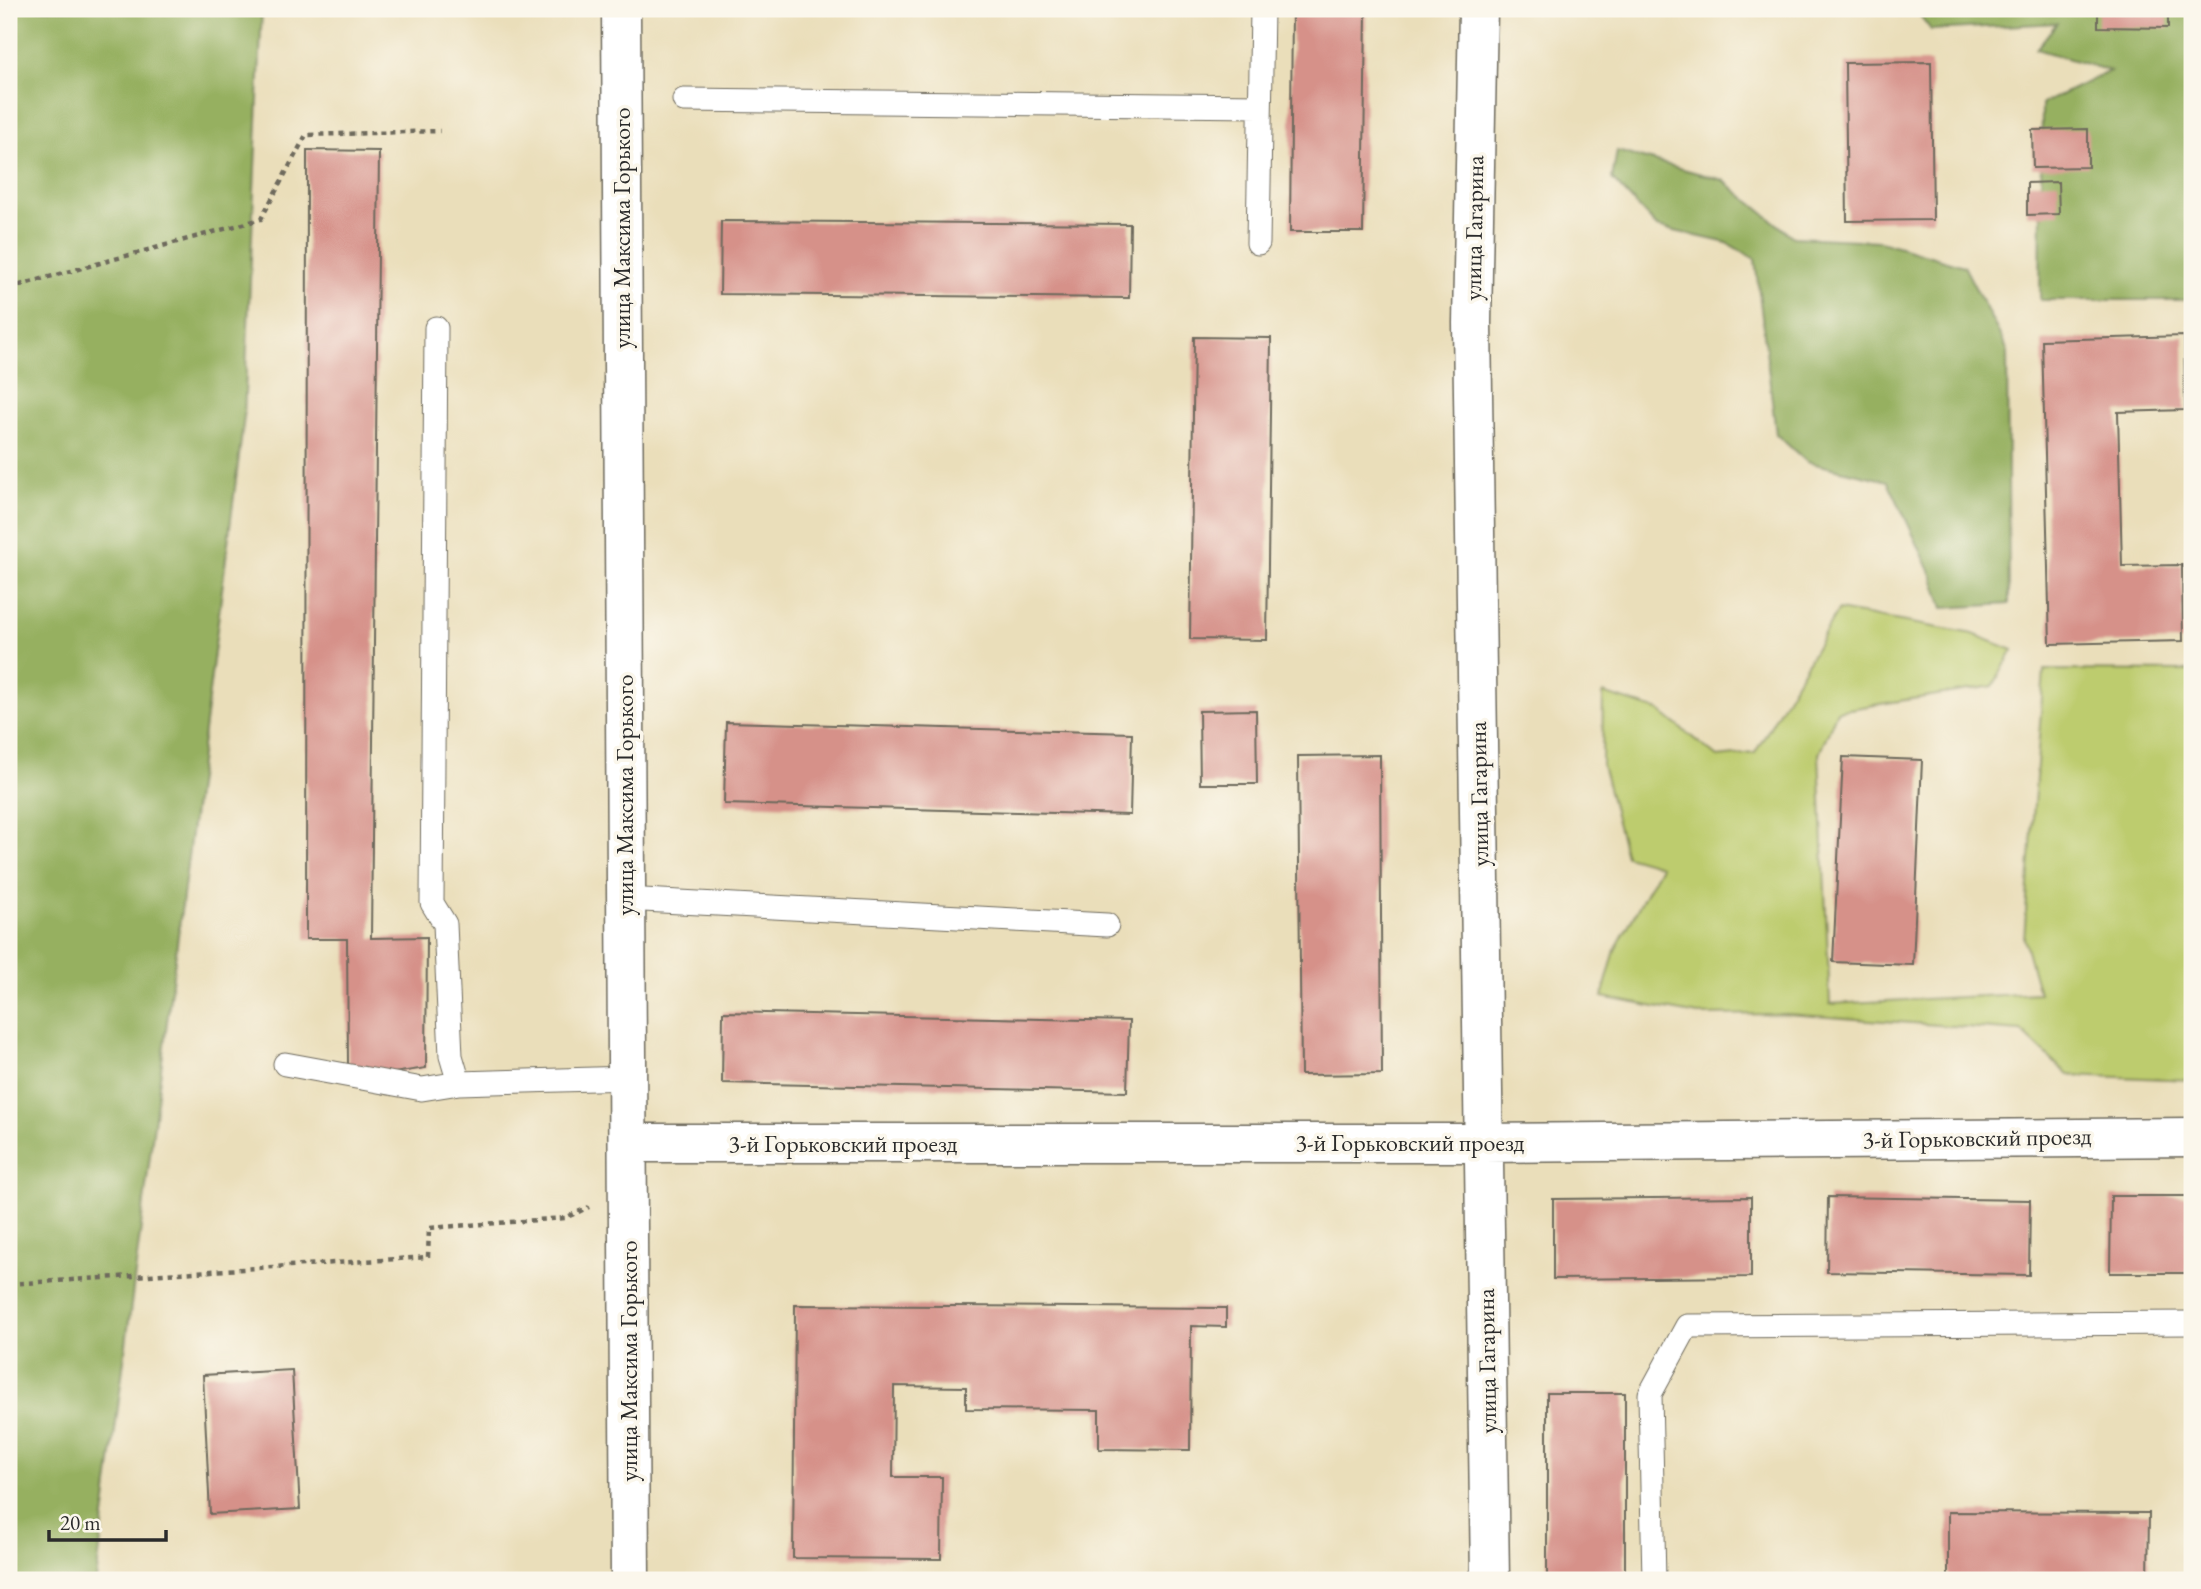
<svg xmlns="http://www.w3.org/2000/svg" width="2201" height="1589" viewBox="0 0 2201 1589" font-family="'EB Garamond',serif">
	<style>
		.green { fill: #bdcc6e; stroke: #747c4c; stroke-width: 2 }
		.forest { fill: #96b061; stroke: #606e46; stroke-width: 2 }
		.building { fill: #d69189 }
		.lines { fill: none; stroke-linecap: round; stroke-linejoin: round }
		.lane-casing { stroke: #6e6a5d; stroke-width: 25 }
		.street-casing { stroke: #6e6a5d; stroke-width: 41 }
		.secondary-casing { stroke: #6e6a5d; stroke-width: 41 }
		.path { stroke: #6e6a5d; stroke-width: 4.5; stroke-dasharray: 5 5; stroke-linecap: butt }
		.lane { stroke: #fff; stroke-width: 23 }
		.street { stroke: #fff; stroke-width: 38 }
		.secondary { stroke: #fff; stroke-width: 38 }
		.labels { text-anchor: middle; stroke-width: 7; stroke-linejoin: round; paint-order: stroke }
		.street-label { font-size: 24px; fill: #2b2b2b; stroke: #fbf7ec }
	</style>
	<rect width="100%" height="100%" fill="#fbf7ec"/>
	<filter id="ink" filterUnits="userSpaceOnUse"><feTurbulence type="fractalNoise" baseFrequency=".0143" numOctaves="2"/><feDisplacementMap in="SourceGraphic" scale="14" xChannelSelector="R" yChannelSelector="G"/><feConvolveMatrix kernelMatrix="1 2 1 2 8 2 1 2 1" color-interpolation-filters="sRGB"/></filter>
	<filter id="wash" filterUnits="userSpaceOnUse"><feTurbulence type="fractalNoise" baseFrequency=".00686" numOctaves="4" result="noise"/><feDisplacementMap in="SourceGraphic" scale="28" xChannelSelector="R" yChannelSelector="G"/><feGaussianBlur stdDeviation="1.57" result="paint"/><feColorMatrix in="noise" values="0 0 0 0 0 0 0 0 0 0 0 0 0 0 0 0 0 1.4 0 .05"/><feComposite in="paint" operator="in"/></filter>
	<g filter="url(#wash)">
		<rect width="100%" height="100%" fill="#eadeba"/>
		<!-- green -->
		<path class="green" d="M1838 610 1973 634 2013 650 1993 686 1837 711 1819 754 1830 1004 2039 993 2024 939 2044 670 2192 671V1080L2068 1075 2021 1031 1787 1014 1698 1015 1602 997 1615 950 1661 866 1626 856 1602 765 1603 693 1658 710 1717 757 1755 753Z"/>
		<!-- forest -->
		<path class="forest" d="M9 9H262L244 417 96 1580H9Z
			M1915 9H2192V300H2040L2042 104 2110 71 2036 49 2057 23 1931 30Z
			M1617 151 1723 180 1793 237 1880 241 1964 266 2007 349 2009 604 1943 608 1933 577 1888 481 1807 462 1776 434 1755 259 1727 243 1657 227 1612 179Z"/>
		<g id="blocks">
			<!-- building -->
			<path class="building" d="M1292 9H1366L1363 232H1290Z
				M2098 9H2168V28L2098 27Z
				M1931 62 1933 220 1847 221 1845 63Z
				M2088 129V167L2033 168 2032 130Z
				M307 150 379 151 371 938 427 937 426 1068 387 1074 348 1065 347 939H306Z
				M2058 182 2059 214 2027 215V183Z
				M721 221 1130 224 1129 298 720 294Z
				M2184 336 2185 410 2118 412 2122 566 2182 565 2183 641 2050 644 2042 340Z
				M1194 337 1271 338 1267 640 1190 639Z
				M1256 710 1257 784H1200L1199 711Z
				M726 722 1132 733 1130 815 724 804Z
				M1380 755 1382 1074 1301 1075 1298 756Z
				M1843 757 1922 760 1913 965 1833 962Z
				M723 1012 1129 1021 1127 1092 722 1083Z
				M2111 1196H2192V1273H2110Z
				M1751 1197V1277L1553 1279V1199Z
				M1828 1197 2030 1200 2029 1275 1827 1272Z
				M795 1305 1226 1308V1327L1191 1326 1190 1450 1099 1449V1410L966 1409V1387L894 1386 893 1477H942L941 1559 793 1558Z
				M292 1370 300 1509 210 1514 203 1375Z
				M1547 1393H1625V1580H1547Z
				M1948 1512 2149 1513 2148 1580H1948Z"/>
		</g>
	</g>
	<g filter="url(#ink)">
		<use href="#blocks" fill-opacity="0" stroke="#6e6a5d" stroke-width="2"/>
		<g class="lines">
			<!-- lane casing -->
			<g class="lane-casing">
				<path id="lane" d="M684 100 1260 106
					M1258 243 1262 9
					M436 328 432 903 445 924 451 1056 459 1083 629 1078
					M625 899 1107 925
					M285 1064 422 1089 459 1083
					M1654 1580 1650 1394 1687 1326 2192 1323"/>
			</g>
			<!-- street casing -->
			<g class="street-casing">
				<path id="street" d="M1478 9 1472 323 1490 1580
					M628 1143H1484L2192 1137"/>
			</g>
			<!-- secondary casing -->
			<g class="secondary-casing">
				<path id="secondary" d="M621 9 630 1580"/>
			</g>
			<!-- path -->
			<path class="path" d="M9 288 261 219 306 135 440 131
				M9 1284 428 1257 429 1228 565 1218 589 1207"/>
			<!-- lane -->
			<use href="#lane" class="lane"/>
			<!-- street -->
			<use href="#street" class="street"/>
			<!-- secondary -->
			<use href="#secondary" class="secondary"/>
		</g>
	</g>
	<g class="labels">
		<!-- street labels -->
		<g class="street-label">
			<text transform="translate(622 228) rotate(-90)" y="8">улица Максима Горького</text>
			<text transform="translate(1474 228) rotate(-89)" y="8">улица Гагарина</text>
			<text transform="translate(1479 794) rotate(-91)" y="8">улица Гагарина</text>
			<text transform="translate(625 795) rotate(-90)" y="8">улица Максима Горького</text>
			<text transform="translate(1977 1138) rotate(-1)" y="8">3-й Горьковский проезд</text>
			<text x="1410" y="1151">3-й Горьковский проезд</text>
			<text x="843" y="1152">3-й Горьковский проезд</text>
			<text transform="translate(629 1361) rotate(-90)" y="8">улица Максима Горького</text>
			<text transform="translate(1487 1361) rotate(-91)" y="8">улица Гагарина</text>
		</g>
	</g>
	<!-- margin -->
	<rect width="2201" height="1589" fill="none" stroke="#fbf7ec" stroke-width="35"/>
	<!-- scale -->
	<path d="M49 1530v10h117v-10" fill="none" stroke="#2b2b2b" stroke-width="3.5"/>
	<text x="60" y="1530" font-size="21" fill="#2b2b2b" stroke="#fbf7ec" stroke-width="5" paint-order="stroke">20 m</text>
</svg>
